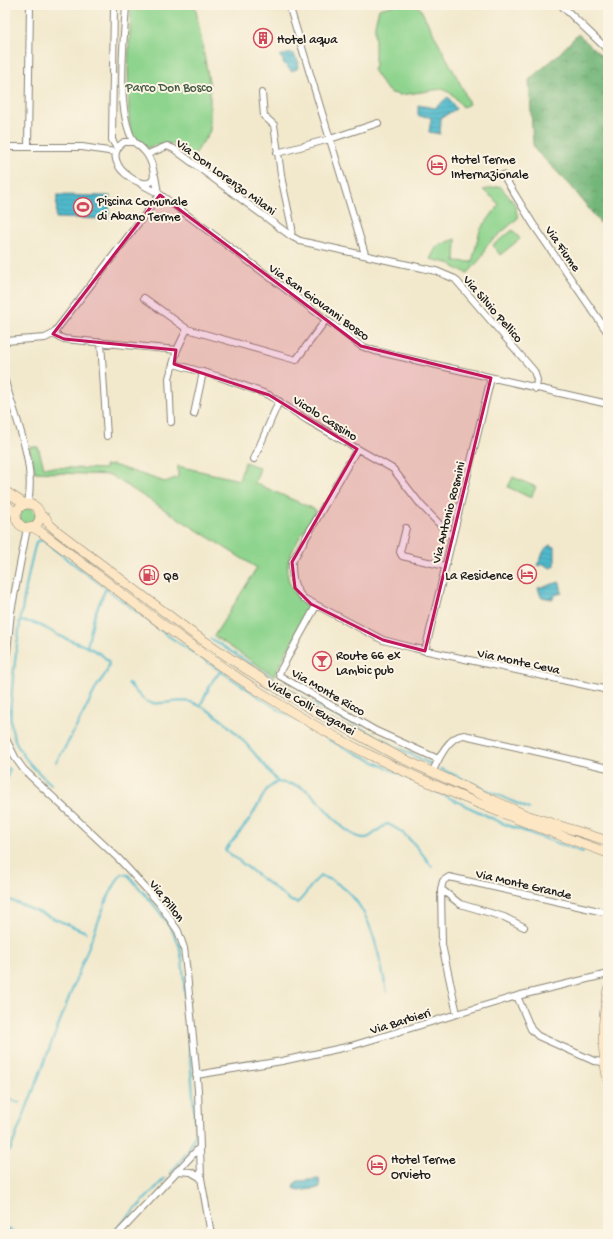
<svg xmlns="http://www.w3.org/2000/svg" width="613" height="1239" viewBox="0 0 613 1239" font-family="'Gochi Hand',sans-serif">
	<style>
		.green { fill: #8fd48e; stroke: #567855 }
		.forest { fill: url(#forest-crowns); stroke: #48694a }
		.water { fill: url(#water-rules); stroke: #366a74 }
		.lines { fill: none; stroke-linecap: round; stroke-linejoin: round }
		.stream { stroke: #4fb9cc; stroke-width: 2 }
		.street-casing { stroke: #878274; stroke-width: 8 }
		.secondary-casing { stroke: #878274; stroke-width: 10 }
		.street { stroke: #fff; stroke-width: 6 }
		.secondary { stroke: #fce6c4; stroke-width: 9 }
		.marked { fill: #c2185b; fill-opacity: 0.2; stroke: #c2185b; stroke-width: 3; stroke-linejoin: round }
		.labels { text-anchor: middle; stroke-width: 4; stroke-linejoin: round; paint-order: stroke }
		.poi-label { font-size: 13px; fill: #1c1c1c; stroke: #fcf5e5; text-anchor: start }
		.park-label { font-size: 13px; fill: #445c44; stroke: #fcf5e5 }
		.street-label { font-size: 13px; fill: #1c1c1c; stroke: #fcf5e5 }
	</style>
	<defs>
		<pattern id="forest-crowns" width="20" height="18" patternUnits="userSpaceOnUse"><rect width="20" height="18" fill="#73b679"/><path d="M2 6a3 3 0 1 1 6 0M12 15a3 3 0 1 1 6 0" fill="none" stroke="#5e9362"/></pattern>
		<pattern id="water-rules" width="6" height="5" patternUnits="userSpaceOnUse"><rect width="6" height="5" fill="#4fb9cc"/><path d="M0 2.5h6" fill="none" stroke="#449eaf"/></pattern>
	</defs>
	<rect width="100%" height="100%" fill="#fcf5e5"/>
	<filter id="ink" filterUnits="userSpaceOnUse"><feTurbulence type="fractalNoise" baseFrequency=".025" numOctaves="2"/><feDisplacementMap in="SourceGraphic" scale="8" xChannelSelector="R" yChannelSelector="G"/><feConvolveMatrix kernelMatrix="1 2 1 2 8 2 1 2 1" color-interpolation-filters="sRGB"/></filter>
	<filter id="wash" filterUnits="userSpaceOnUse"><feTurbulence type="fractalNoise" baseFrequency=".012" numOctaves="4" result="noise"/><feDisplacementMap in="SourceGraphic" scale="16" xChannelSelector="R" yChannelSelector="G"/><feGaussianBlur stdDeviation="0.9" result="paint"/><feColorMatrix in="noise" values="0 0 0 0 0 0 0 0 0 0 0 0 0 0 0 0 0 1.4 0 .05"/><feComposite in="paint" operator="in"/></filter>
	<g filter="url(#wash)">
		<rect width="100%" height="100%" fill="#f2e9cd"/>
		<!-- green -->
		<path class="green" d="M131 5H195L210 87V131L192 159C172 143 172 139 147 148L132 133 129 120 128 69Z
			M395 5H416L420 8 463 89 469 104 463 107 452 94 442 89 400 95 392 93 387 90 373 70 375 66V24L379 9Z
			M500 186 514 203 518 218 486 246 482 257 468 273 455 268 452 264 430 259 437 246 456 239 455 261 472 262 480 230 499 205 493 198 483 190Z
			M513 230 520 239 500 255 493 245Z
			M29 447H38L44 467 105 469V466L113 465 165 482 178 477V466L239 480 245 462 260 468 255 483 316 510C295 548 267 574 310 608L274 676 214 636 257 568 110 475 35 472Z
			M513 477 536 487 531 498 508 487Z
			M20 516a8 8 0 1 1 16 0a8 8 0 1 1-16 0Z"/>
		<!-- forest -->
		<path class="forest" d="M578 34 608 62V233L571 186 536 151 533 144 529 80 558 55Z"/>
		<!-- water -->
		<path class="water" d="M292 53 299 62 297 69 291 71 283 63V60L279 56Z
			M448 97 456 109 441 118 440 134 429 132 431 119 430 117 418 116V105L435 108Z
			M57 195 110 196 109 219 56 218Z
			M550 545 555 547V566L551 568 543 564 538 566 537 564C543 559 541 549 550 545Z
			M560 582 562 593 555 595 553 599 541 597 538 588Z
			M319 1179 320 1188 298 1191 294 1188 295 1183 298 1181Z"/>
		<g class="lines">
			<!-- stream -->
			<path class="stream" d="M19 622C35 619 47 630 60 636 76 644 97 647 109 662 109 672 102 678 97 686 84 712 72 738 56 762
				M210 638 311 703 432 765
				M87 647 94 616 106 588
				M128 683C134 689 139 697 146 701 157 708 179 697 194 703 227 716 255 754 277 781
				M200 706 213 680 220 672
				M5 767 10 769 5 784
				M441 769 529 809
				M51 784C35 770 19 755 13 734 8 716 12 696 13 679 18 633 24 587 36 542L42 540 167 635 274 707 331 741 504 824 583 852
				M5 898 86 932
				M387 992C377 949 370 891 321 876 311 882 307 895 297 903L291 901 225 850 250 819 267 789 277 782C287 783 301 785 309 792 323 803 346 840 366 838 373 837 380 827 387 824 405 830 421 851 432 867
				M5 1097 20 1103
				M10 1151 107 899 118 879 122 874 128 875C147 897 168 918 179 945 181 952 182 961 183 969L196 1133 188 1151 171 1173
				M5 1165 7 1159
				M5 1228 16 1234
				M112 1234 165 1178"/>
		</g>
	</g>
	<g filter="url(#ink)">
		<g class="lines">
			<!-- street casing -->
			<g class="street-casing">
				<path id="street" d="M114 5 112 140 117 148
					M126 5C124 42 115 110 134 142
					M289 5 365 254
					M561 5 608 50
					M262 93 264 116 274 125 282 181 292 228 291 236
					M124 142H134C144 149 150 156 153 169 162 205 92 164 124 142Z
					M28 146 30 5
					M5 147H82L115 152
					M277 153 330 139 378 123
					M148 154 167 146 174 149 291 236 300 241 436 271 455 279 534 371 537 380 536 389
					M503 175 533 224 608 333
					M141 184 158 193 155 176
					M158 193 361 346 375 351 608 404
					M144 298 187 329 296 360 325 321
					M53 334 64 339 177 350
					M5 341 45 338 53 334 160 195
					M101 342 107 436
					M174 364 220 377 269 395 307 420 393 469 421 505 449 534 452 535
					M5 381C16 420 36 463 28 503
					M194 414 203 372
					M171 422 169 378 177 350 187 329
					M357 449 292 562C292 578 293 586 303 598L383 640 414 648 608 690
					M254 459 279 401
					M406 528 400 552 402 556 445 566
					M316 606 279 673 280 676 376 731 438 759
					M425 651 491 378
					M5 672 11 612 27 528
					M5 737 16 759 24 770 119 859 159 903 178 931 184 948 187 973 198 1090 201 1178 211 1234
					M432 773C438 760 448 736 464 735L608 768
					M441 889 442 945 457 1014
					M524 927 504 917 460 904 441 889 443 881 449 877 608 913
					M517 996 531 1029 538 1036 594 1061 604 1062
					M196 1075 282 1061 351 1046 517 996 608 974
					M177 1171 191 1172 201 1178
					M118 1234 199 1148"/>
			</g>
			<!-- secondary casing -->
			<g class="secondary-casing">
				<path id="secondary" d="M5 491 25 504
					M5 503 16 514
					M16 516a12 12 0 1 1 24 0a12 12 0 1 1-24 0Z
					M41 516 46 518 48 523 57 531 191 632 246 669 316 712 399 757 526 815 608 841
					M32 527 41 532C107 581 171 634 240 679 281 706 326 733 370 755 447 793 527 824 608 853
					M608 989C602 1020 601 1050 608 1081"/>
			</g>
			<!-- street -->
			<use href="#street" class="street"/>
			<!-- secondary -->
			<use href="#secondary" class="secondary"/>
		</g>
	</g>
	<!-- marked area -->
	<path class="marked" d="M160 195 361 346 491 378 425 651 383 640 311 604 295 588 292 562 357 449 269 395 174 364 176 350 64 339 53 334Z"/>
	<!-- icons -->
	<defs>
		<g id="building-ring" transform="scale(1)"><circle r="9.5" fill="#fcf5e5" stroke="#d1495b" stroke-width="1.5"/><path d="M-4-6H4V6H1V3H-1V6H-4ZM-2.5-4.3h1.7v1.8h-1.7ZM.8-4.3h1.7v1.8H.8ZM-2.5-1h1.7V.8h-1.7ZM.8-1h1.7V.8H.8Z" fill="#d1495b"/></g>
		<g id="hotel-ring" transform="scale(1)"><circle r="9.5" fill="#fcf5e5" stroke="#d1495b" stroke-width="1.5"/><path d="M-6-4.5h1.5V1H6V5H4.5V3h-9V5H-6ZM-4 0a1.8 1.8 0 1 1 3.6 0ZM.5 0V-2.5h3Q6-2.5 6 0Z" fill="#d1495b"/></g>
		<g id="stadium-ring" transform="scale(1)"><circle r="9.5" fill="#fcf5e5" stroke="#d1495b" stroke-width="1.5"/><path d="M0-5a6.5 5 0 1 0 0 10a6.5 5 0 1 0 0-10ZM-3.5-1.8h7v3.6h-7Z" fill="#d1495b"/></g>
		<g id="fuel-ring" transform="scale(1)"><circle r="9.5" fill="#fcf5e5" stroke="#d1495b" stroke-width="1.5"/><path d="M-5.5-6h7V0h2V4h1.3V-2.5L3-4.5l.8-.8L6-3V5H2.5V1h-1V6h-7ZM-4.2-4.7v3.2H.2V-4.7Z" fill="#d1495b"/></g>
		<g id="bar-ring" transform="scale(1)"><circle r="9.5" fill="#fcf5e5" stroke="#d1495b" stroke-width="1.5"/><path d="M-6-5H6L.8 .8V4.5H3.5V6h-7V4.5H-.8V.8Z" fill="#d1495b"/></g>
	</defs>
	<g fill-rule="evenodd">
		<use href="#building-ring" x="263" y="38"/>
		<use href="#hotel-ring" x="437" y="165"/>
		<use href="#stadium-ring" x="83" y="207"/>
		<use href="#hotel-ring" x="527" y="574"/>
		<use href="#fuel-ring" x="149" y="575"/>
		<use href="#bar-ring" x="322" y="661"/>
		<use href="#hotel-ring" x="377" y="1165"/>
	</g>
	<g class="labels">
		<!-- poi labels -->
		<g class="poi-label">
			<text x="277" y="43">Hotel aqua</text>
			<text x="451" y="163">Hotel Terme<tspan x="451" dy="15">Internazionale</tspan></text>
			<text x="97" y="205">Piscina Comunale<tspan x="97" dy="15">di Abano Terme</tspan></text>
			<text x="513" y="579" text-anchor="end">La Residence</text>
			<text x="163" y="580">Q8</text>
			<text x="336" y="659">Route 66 ex<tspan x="336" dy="15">Lambic pub</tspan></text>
			<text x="391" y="1163">Hotel Terme<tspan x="391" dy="15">Orvieto</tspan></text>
		</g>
		<!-- park labels -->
		<g class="park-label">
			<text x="169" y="91">Parco Don Bosco</text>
		</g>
		<!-- street labels -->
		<g class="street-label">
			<text transform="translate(227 176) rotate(36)" y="5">Via Don Lorenzo Milani</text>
			<text transform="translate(564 248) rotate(55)" y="5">Via Fiume</text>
			<text transform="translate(320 301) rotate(36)" y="5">Via San Giovanni Bosco</text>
			<text transform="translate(494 308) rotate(49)" y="5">Via Silvio Pellico</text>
			<text transform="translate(326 417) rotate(32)" y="5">Vicolo Cassino</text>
			<text transform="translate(447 512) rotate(-76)" y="5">Via Antonio Rosmini</text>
			<text transform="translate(519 660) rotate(12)" y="5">Via Monte Ceva</text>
			<text transform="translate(329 691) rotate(30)" y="5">Via Monte Ricco</text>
			<text transform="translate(312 706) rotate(30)" y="5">Viale Colli Euganei</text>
			<text transform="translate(524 883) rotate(13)" y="5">Via Monte Grande</text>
			<text transform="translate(168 900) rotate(52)" y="5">Via Pillon</text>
			<text transform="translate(400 1020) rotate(-17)" y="5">Via Barbieri</text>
		</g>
	</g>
	<!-- margin -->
	<rect width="613" height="1239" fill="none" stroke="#fcf5e5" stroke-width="20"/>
</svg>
